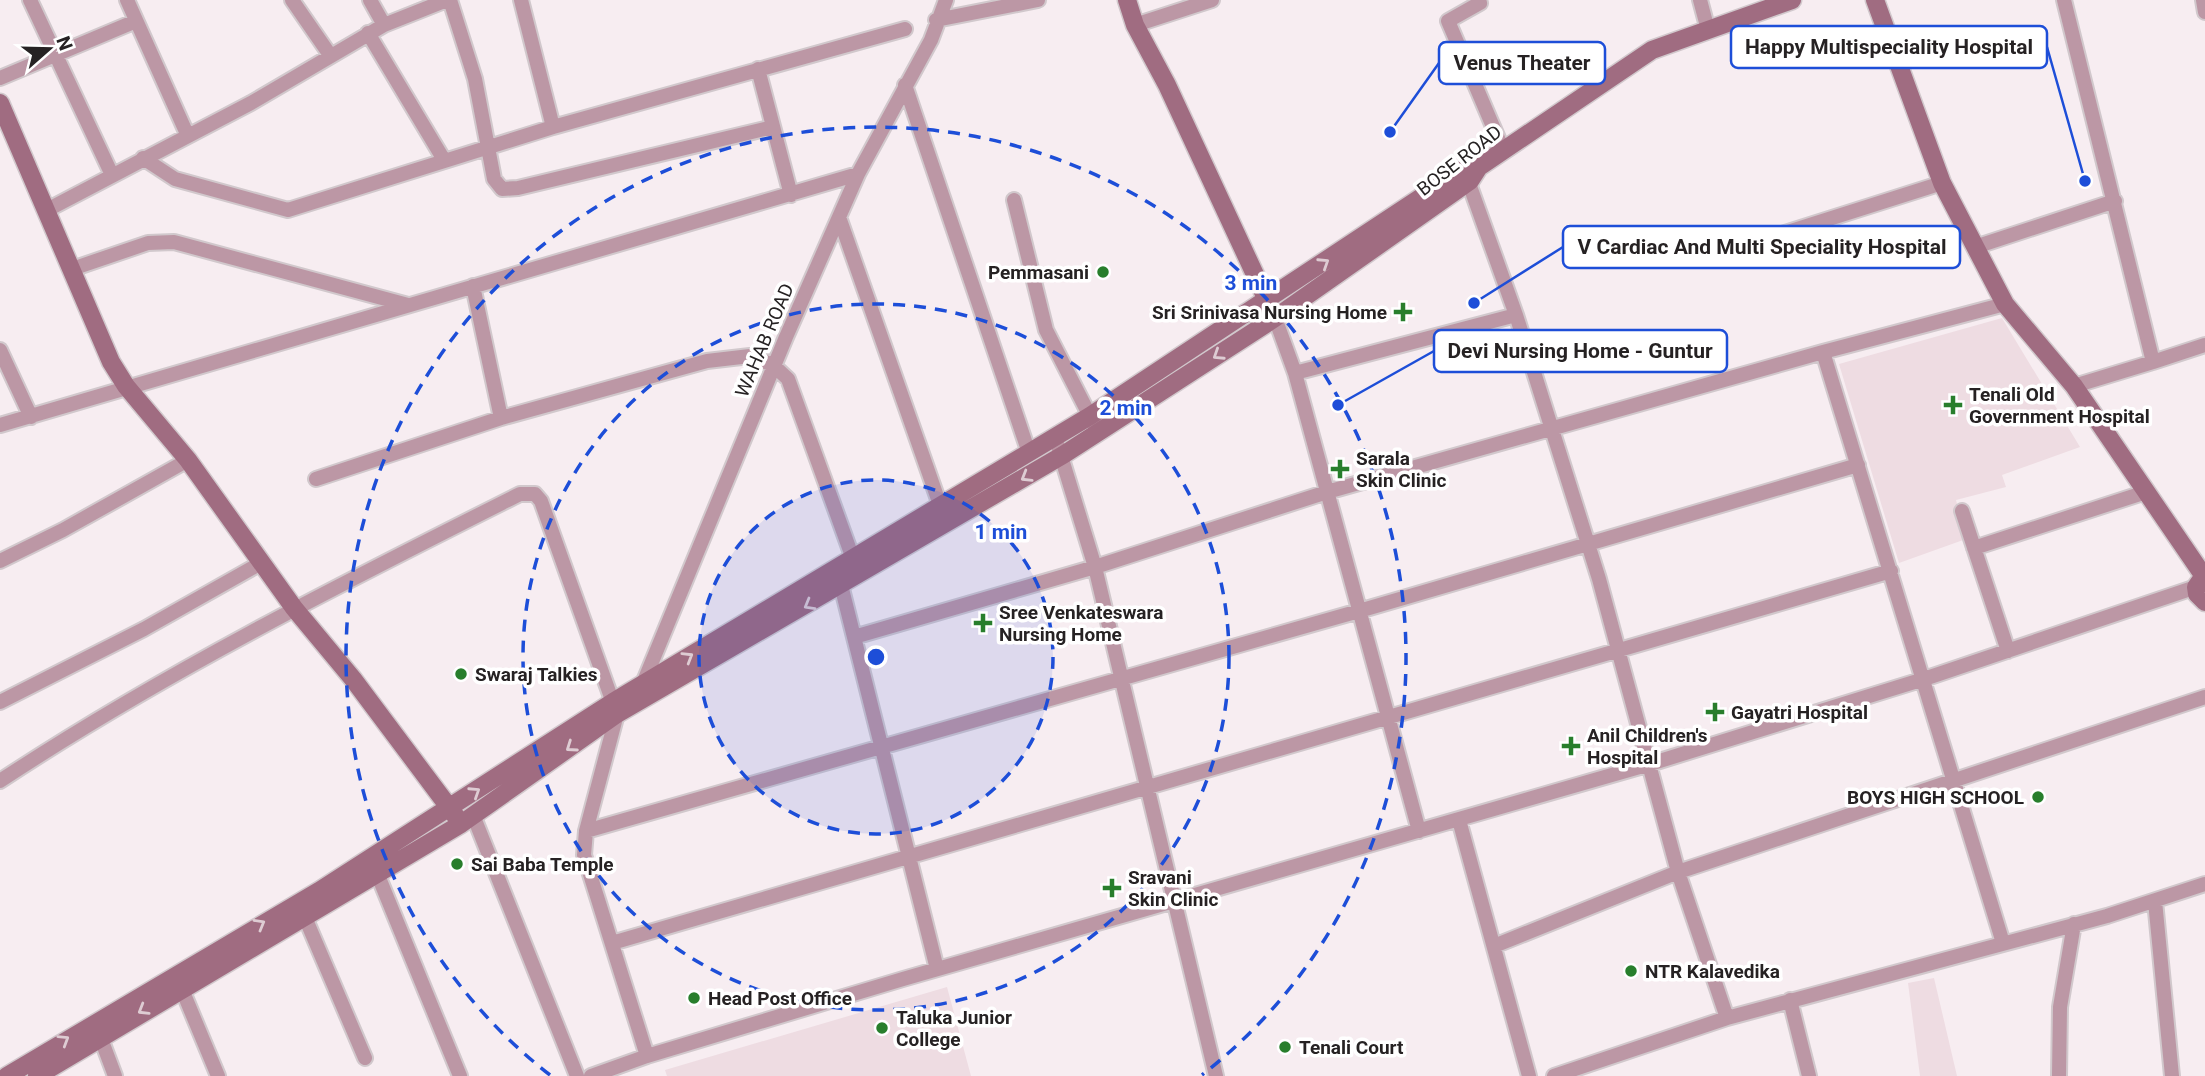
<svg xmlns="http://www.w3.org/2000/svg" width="2205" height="1076" viewBox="0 0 2205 1076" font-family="Roboto,sans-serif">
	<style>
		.built { fill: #eedce2 }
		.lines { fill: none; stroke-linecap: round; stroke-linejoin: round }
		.street-casing { stroke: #d1c8cc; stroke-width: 18 }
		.secondary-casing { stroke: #d1c8cc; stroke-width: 21 }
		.street { stroke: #bc97a5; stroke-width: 14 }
		.secondary { stroke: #a06c81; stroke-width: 18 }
		.oneway { stroke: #deccd3 }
		.ring { fill: none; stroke: #1d4ed8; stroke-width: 3.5; stroke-dasharray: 12 9 }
		.poi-dot { fill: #287e2c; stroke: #fff; stroke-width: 2.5 }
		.labels { text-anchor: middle; stroke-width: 7; stroke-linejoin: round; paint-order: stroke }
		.street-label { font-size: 19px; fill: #262223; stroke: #fff }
		.poi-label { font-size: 19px; font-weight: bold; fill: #262223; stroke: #fff; text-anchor: start }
		.centre { fill: #1d4ed8; stroke: #fff; stroke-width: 3.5 }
		.ring-label { font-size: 21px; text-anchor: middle; font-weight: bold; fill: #1d4ed8; stroke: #fff; stroke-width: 7; stroke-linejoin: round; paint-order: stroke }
		.leader { fill: none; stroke: #1d4ed8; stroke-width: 2.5 }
		.callout-dot { fill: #1d4ed8; stroke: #fff; stroke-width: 2.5 }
		.callout { fill: #fff; stroke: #1d4ed8; stroke-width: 2.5 }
		.callout-label { font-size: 21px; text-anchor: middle; font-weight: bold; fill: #262223 }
	</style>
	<rect width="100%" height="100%" fill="#f7edf1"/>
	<!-- built -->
	<path class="built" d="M2002 318 2080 447 2002 475 2006 487 1956 500 1966 539 1899 563 1839 364Z
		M1934 978 1957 1076H1920L1908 983Z
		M947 987 971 1076H667L665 1070Z"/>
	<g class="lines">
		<!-- street casing -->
		<g class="street-casing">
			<path id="street" d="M30 0 112 175
				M127 0 187 134
				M292 0 330 55
				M370 0 384 25
				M450 0 475 79 494 179 502 189 518 188 773 127
				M521 0 553 127
				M1479 0 1480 3 1448 21 1503 150
				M1700 0 1708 30
				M2064 0 2153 362 2074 386
				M2203 0 2205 12
				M936 20 1038 0
				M1135 25 1212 0
				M368 33 444 160
				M758 69 791 195
				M0 78 136 21
				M905 85 1029 453
				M143 158 175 179 288 210 553 127 905 29
				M1466 175 1516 315 1599 579 1678 872 1727 1018
				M1014 200 1046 330 1094 424
				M47 210 251 103 384 25 447 0
				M839 217 940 505
				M1975 247 2115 201
				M1706 258 1942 183
				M72 269 148 243 174 242 408 305
				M473 286 501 418
				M1275 318 1295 373 1419 831
				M0 350 31 417
				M1823 352 2003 943
				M2153 362 2205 345
				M1295 373 1516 315
				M0 425 858 174
				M1058 446 1095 567 1216 1076
				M316 479 501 418 707 361 750 356 773 365 788 379 856 567
				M1962 511 2008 651
				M1974 548 2146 492
				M0 561 63 530 188 460
				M839 577 937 969
				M854 637 1095 567 1327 492 1823 352 2005 304
				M642 686 786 337 858 174 931 40 946 0
				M0 702 144 629 261 563
				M0 781C165 672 343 583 520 494H535L541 501 617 714 586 831 584 855 647 1056
				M473 815 577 1076
				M1459 820 1529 1076
				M586 831 1359 611 1858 465
				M377 873 460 1076
				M2155 901 2172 1076
				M304 915 365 1058
				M612 943C1039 823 1464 695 1891 571
				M1494 946 1678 872 2205 697
				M181 987 218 1076
				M1790 1000 1809 1076
				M100 1036 115 1076
				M591 1076 647 1056 903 979 1650 764 1924 679 2196 587
				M1554 1076 1727 1018 2107 916 2205 884
				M2059 1076 2060 1007 2074 924"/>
		</g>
		<!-- secondary casing -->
		<g class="secondary-casing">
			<path id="secondary" d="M1127 0 1135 25 1167 85 1271 309
				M1875 0 1942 183 2005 304 2074 386 2203 575
				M0 103 111 362 126 386 188 460 294 608 353 679 457 818
				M2205 574 2196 587 2197 594 2205 602
				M7 1076 319 891 613 702 1090 416 1461 171 1479 167
				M37 1076 461 824 617 714 1063 455 1275 318 1470 181 1479 167 1652 50 1792 0"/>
		</g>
		<!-- street -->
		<use href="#street" class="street"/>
		<!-- secondary -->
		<use href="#secondary" class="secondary"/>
	</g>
	<!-- one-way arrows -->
	<defs><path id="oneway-chevron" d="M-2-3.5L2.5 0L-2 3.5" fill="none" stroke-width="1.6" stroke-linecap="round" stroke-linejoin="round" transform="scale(1.75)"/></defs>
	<g class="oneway">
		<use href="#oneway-chevron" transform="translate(1324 263) rotate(-33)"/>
		<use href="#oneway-chevron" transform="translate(1218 355) rotate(147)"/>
		<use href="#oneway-chevron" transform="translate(1026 477) rotate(149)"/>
		<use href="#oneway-chevron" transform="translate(809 605) rotate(150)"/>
		<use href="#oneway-chevron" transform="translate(688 657) rotate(-31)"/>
		<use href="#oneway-chevron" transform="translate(571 747) rotate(145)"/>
		<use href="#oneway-chevron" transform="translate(475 792) rotate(-33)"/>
		<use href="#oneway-chevron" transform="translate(260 924) rotate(-30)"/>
		<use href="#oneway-chevron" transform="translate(143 1010) rotate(149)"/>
		<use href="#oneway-chevron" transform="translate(64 1040) rotate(-32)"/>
	</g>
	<!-- distance rings -->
	<circle cx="876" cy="657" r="177" fill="#1d4ed8" fill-opacity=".12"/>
	<g class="ring">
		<circle cx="876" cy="657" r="177"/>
		<circle cx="876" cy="657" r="353"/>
		<path d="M550 1075A530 530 0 1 1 1202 1075"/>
	</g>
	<!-- markers -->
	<g class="poi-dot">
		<circle cx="1103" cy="272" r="7"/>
		<path d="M1399.5 301.5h7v7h7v7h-7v7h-7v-7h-7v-7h7z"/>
		<path d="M1949.5 394.5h7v7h7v7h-7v7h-7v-7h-7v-7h7z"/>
		<path d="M1336.5 458.5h7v7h7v7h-7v7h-7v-7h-7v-7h7z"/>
		<path d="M979.5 612.5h7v7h7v7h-7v7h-7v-7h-7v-7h7z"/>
		<circle cx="461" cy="674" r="7"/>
		<path d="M1711.5 701.5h7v7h7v7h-7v7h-7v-7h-7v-7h7z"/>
		<path d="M1567.5 735.5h7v7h7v7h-7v7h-7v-7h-7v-7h7z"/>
		<circle cx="2038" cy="797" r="7"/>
		<circle cx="457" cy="864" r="7"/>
		<path d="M1108.5 877.5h7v7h7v7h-7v7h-7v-7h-7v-7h7z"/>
		<circle cx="1631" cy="971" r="7"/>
		<circle cx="694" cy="998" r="7"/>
		<circle cx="882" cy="1028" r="7"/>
		<circle cx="1285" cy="1047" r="7"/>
	</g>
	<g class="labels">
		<!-- street labels -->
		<g class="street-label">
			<text transform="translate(1459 160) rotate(-38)" y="7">BOSE ROAD</text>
			<text transform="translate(764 340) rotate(-67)" y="7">WAHAB ROAD</text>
		</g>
		<!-- poi labels -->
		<g class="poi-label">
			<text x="1089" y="279" text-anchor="end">Pemmasani</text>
			<text x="1387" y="319" text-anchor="end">Sri Srinivasa Nursing Home</text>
			<text x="1969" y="401">Tenali Old<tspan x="1969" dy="22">Government Hospital</tspan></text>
			<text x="1356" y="465">Sarala<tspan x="1356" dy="22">Skin Clinic</tspan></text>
			<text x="999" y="619">Sree Venkateswara<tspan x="999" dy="22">Nursing Home</tspan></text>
			<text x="475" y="681">Swaraj Talkies</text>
			<text x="1731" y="719">Gayatri Hospital</text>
			<text x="1587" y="742">Anil Children's<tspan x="1587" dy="22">Hospital</tspan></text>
			<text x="2024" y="804" text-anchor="end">BOYS HIGH SCHOOL</text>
			<text x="471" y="871">Sai Baba Temple</text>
			<text x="1128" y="884">Sravani<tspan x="1128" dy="22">Skin Clinic</tspan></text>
			<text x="1645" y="978">NTR Kalavedika</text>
			<text x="708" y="1005">Head Post Office</text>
			<text x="896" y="1024">Taluka Junior<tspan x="896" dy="22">College</tspan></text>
			<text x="1299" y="1054">Tenali Court</text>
		</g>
	</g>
	<circle cx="876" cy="657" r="10" class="centre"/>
	<g class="ring-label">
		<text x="1251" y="290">3 min</text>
		<text x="1126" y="415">2 min</text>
		<text x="1001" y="539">1 min</text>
	</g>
	<!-- callouts -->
	<path class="leader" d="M2085 181L2047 47M1390 132L1439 63M1474 303L1563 247M1338 405L1434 351"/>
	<g class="callout-dot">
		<circle cx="2085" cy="181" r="7"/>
		<circle cx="1390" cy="132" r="7"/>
		<circle cx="1474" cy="303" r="7"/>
		<circle cx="1338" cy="405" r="7"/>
	</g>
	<g class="callout">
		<rect x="1731" y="26" width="316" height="42" rx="7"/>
		<rect x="1439" y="42" width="166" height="42" rx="7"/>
		<rect x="1563" y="226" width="397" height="42" rx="7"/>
		<rect x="1434" y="330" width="293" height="42" rx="7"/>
	</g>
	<g class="callout-label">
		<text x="1889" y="54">Happy Multispeciality Hospital</text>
		<text x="1522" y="70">Venus Theater</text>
		<text x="1762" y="254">V Cardiac And Multi Speciality Hospital</text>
		<text x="1580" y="358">Devi Nursing Home - Guntur</text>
	</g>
	<!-- north arrow -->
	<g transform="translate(49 49) rotate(70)" stroke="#ffffff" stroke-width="5" paint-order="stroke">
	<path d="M0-5L12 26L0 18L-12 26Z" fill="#262223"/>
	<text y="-10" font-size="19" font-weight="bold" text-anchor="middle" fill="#262223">N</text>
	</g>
</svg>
